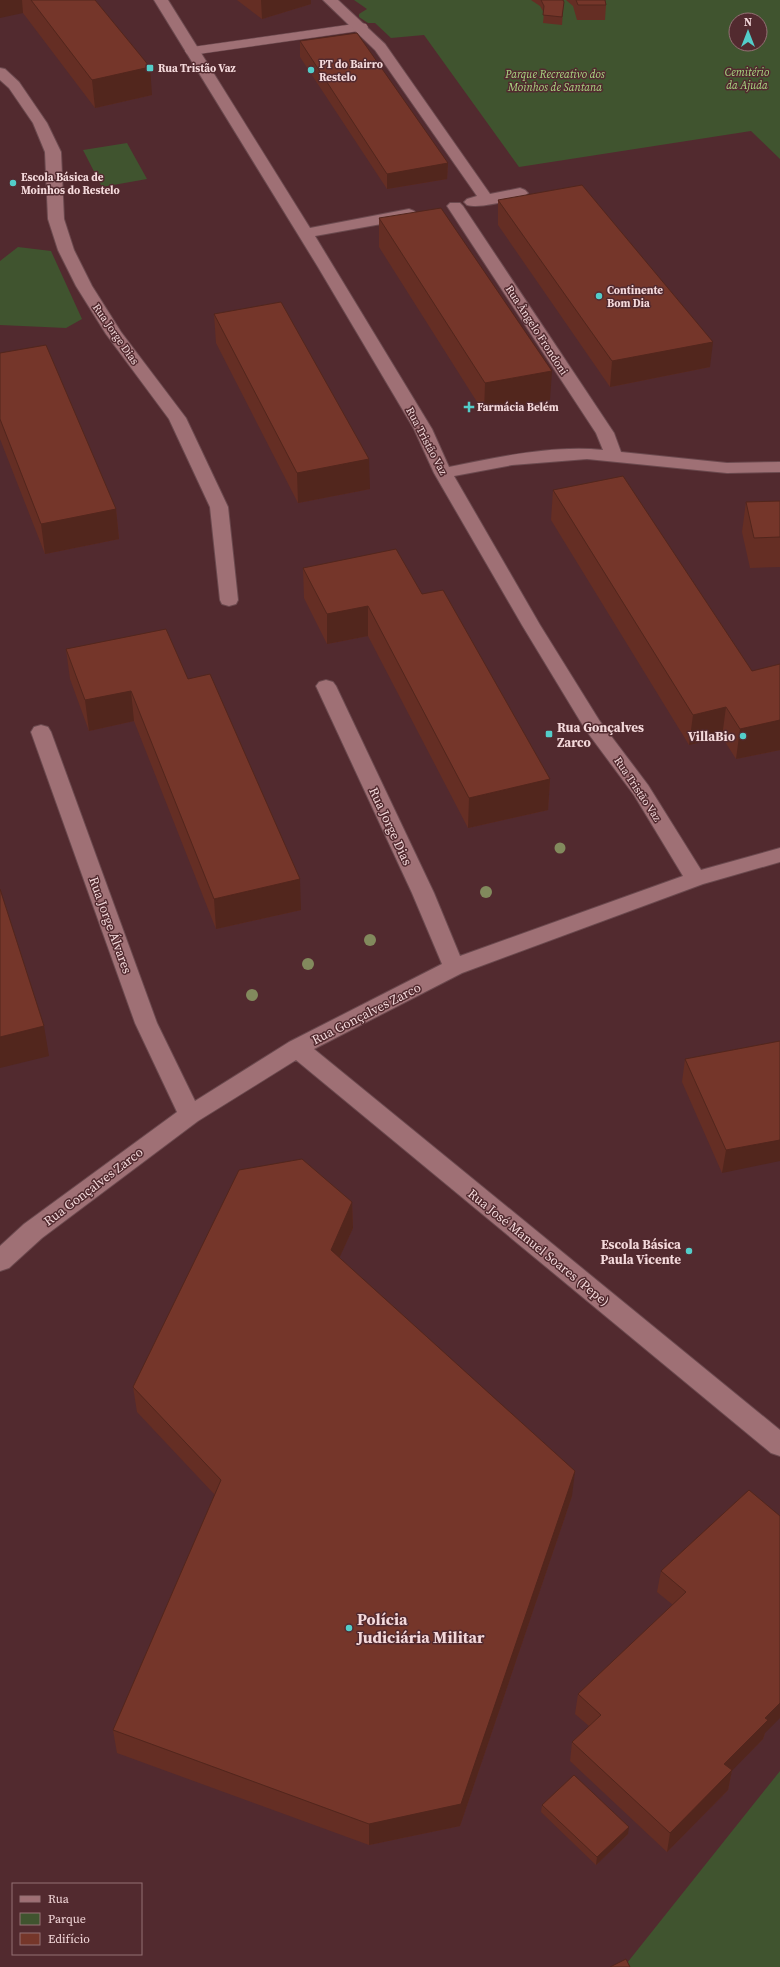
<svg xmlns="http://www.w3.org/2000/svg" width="780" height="1967" viewBox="0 0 780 1967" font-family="'Source Serif 4',serif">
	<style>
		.green { fill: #40542f; fill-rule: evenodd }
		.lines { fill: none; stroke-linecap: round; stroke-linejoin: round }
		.service-casing { stroke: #6b494e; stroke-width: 1 }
		.pedestrian-casing { stroke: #6b494e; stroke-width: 2 }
		.minor-casing { stroke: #6b494e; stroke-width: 2 }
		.service { fill: #9f7075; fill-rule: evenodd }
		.pedestrian { fill: #9f7075; fill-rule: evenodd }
		.minor { fill: #9f7075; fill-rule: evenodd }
		.tree { fill: #828a5d }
		.wall { fill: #652e24 }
		.shaded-wall { fill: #52261d }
		.building { fill: #75362a; stroke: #52261d }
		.poi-dot { fill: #53cdc9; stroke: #522a2f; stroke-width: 1.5 }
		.labels { text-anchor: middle; stroke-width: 3; stroke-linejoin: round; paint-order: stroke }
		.far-poi-label { font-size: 11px; font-weight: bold; fill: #f4d9db; stroke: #522a2f; text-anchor: start }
		.far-park-label { font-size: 11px; font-style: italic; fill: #aad883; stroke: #522a2f }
		.far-street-label { font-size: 11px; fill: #f4d9db; stroke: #522a2f }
		.poi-label { font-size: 13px; font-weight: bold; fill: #f4d9db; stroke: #522a2f; text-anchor: end }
		.street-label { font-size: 13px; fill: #f4d9db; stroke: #522a2f }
		.near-poi-label { font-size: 16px; font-weight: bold; fill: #f4d9db; stroke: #522a2f; text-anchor: start }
	</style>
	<rect width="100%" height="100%" fill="#522a2f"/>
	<!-- green -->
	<path class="green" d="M354 0H780V159L751 131 519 167 424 35 391 38 375 23H368L359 17V14L367 9ZM736 20H760V44H736Z
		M127 143 147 179 102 187 83 150Z
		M18 247 51 251 82 319 66 328 0 325V261Z
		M780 1771V1967H629L627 1963Z"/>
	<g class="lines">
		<!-- service casing -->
		<g class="service-casing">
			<path id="service" d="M361 23 366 24 368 27 366 30 192 55 187 54 185 51 187 48 192 47Z"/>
		</g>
		<!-- pedestrian casing -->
		<g class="pedestrian-casing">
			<path id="pedestrian" d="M0 68 5 69 19 82 47 123 61 152 64 219 74 250 92 286 121 332 186 418 228 507 238 600 236 604 229 606 222 604 220 600 210 507 169 419 106 334 76 286 58 250 48 219 45 152 33 123 9 88 0 80Z"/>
		</g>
		<!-- minor casing -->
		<g class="minor-casing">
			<path id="minor" d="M154 0H168L310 228 409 209 414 211 417 214 414 217 409 219 315 236 432 429 449 467C498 457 553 445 603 450L596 433 447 206 450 203H460L463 206 614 433 621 452 727 463 780 462V472L727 473 587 459 512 465 454 476 540 625 599 720 648 785 701 870 780 848V862L703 884 462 973 314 1049 780 1430V1456L771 1453 296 1060 198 1121 42 1238 9 1268 0 1271V1246L24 1224 177 1112 135 1023 31 732 34 727 41 725 48 727 51 732 157 1023 195 1101 289 1042 442 964 412 893 316 686 319 682 326 680 333 682 336 686 434 893 460 956 683 876 634 795 585 729 522 625 434 473 414 429 318 267Z
				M323 0H338L385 44 490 194 520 188 525 190 528 193 525 196C510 200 481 209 467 205L464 202 467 199 477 196 375 50Z"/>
		</g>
		<!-- service -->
		<use href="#service" class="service"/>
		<!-- pedestrian -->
		<use href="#pedestrian" class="pedestrian"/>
		<!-- minor -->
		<use href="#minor" class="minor"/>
	</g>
	<!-- trees -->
	<g class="tree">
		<circle cx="560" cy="848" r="5.5"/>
		<circle cx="486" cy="892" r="6"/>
		<circle cx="370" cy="940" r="6"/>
		<circle cx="308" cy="964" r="6"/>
		<circle cx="252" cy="995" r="6"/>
	</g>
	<!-- wall -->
	<path class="wall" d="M0 0H95L152 95 95 108 23 13Z
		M237 0H311V4L262 19Z
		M531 0H563V10L562 25 543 23 544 13 540 6Z
		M566 0H605L606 5 605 20H577L573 6Z
		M300 41 448 163 447 179 387 189 300 57Z
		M498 200 710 367 610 387 498 225Z
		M379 218 550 400 484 413 379 247Z
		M214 314 370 489 298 503 216 343Z
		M0 353 116 509 119 539 45 554 0 439Z
		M553 490 752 671 780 664V750L736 759 722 737 689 745 551 520Z
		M780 501V567L750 568 742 532 746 502Z
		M303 568 422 594 550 779 548 810 468 828 368 636 327 644 304 598Z
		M66 649 188 679 301 910 216 929 134 721 89 731 70 679Z
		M780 1041 722 1173 682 1082 685 1059Z
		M352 1202 353 1228 339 1258 572 1496 460 1826 369 1845 117 1753 113 1730 215 1495 137 1412 133 1387Z
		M749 1490 765 1733 763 1739 732 1770 728 1790 667 1852 570 1761 572 1742 589 1726 575 1714 578 1694 673 1605 657 1592 661 1571Z
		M542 1805 628 1834 596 1865 541 1812Z"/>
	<!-- shaded-wall -->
	<path class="shaded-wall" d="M0 0H22L23 13 0 18Z
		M261 0H311V4L262 19Z
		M150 67 152 95 95 108 92 80Z
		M448 163 447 179 387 189V174Z
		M713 342 710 367 610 387 612 361Z
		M552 371 550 400 484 413 485 383Z
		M369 459 370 489 298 503 297 473Z
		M116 509 119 539 45 554 41 524Z
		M368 606V636L327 644V614Z
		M131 691 134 721 89 731 85 700Z
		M726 707 722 737 689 745 693 715Z
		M780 720V750L736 759 740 729Z
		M550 779 548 810 468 828 469 798Z
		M300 879 301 910 216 929 214 899Z
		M44 1026 49 1056 0 1068V1037Z
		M780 1140V1161L722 1173 726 1150Z
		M352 1202 353 1228 331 1276V1250Z
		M575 1471 572 1496 460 1826 369 1845V1824Z
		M780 1703V1718L765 1733 763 1739 720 1783 724 1764 765 1718Z
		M732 1770 728 1790 667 1852 670 1833Z
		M629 1827 628 1834 596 1865 597 1857Z"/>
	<!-- building -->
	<path class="building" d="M31 0H95L150 67 92 80Z
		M541 0H563L564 2 562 17 543 15 544 6Z
		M576 0H605L606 5H578Z
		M357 33 448 163 387 174 300 41Z
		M582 185 713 342 612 361 498 200Z
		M441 208 552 371 485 383 379 218Z
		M281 302 369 459 297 473 214 314Z
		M46 345 116 509 41 524 0 419V353Z
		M623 476 752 671 780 664V720L740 729 726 707 693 715 553 490Z
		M780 501V537L754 538 746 502Z
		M396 549 422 594 443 590 550 779 469 798 368 606 327 614 303 568Z
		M166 629 188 679 210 674 300 879 214 899 131 691 85 700 66 649Z
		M0 889 44 1026 0 1037Z
		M780 1041V1140L726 1150 685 1059Z
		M302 1159 352 1202 331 1250 575 1471 461 1804 369 1824 113 1730 221 1480 133 1387 239 1170Z
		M749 1490 780 1516V1703L765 1718 768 1720 724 1764 732 1770 670 1833 572 1742 601 1715 578 1694 686 1592 661 1571Z
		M574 1775 629 1827 597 1857 542 1805Z
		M626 1959 630 1967H610Z"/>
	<!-- markers -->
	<g class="poi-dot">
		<rect x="146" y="64" width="8" height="8" rx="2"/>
		<circle cx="311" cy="70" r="4"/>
		<circle cx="13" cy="183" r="4"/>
		<circle cx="599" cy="296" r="4"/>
		<path d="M467 401h4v4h4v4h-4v4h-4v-4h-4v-4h4z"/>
		<rect x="545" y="730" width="8" height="8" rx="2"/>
		<circle cx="743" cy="736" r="4"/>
		<circle cx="689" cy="1251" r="4"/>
		<circle cx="349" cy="1628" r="4"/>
	</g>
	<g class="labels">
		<!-- far-poi labels -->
		<g class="far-poi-label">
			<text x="319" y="68">PT do Bairro<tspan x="319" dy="13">Restelo</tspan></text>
			<text x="158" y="72">Rua Tristão Vaz</text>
			<text x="21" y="181">Escola Básica de<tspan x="21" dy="13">Moinhos do Restelo</tspan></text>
			<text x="607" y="294">Continente<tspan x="607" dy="13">Bom Dia</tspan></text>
			<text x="477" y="411">Farmácia Belém</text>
		</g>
		<!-- far-park labels -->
		<g class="far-park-label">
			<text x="747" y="76">Cemitério<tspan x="747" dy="13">da Ajuda</tspan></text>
			<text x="555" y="78">Parque Recreativo dos<tspan x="555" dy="13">Moinhos de Santana</tspan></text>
		</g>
		<!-- far-street labels -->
		<g class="far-street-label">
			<text transform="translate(537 330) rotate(57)" y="4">Rua Ângelo Frondoni</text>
			<text transform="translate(116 334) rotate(55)" y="4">Rua Jorge Dias</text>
			<text transform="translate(427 441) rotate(62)" y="4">Rua Tristão Vaz</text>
			<text transform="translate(638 789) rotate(56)" y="4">Rua Tristão Vaz</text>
		</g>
		<!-- poi labels -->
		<g class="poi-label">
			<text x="557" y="732" text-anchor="start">Rua Gonçalves<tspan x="557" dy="15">Zarco</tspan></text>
			<text x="735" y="741">VillaBio</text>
			<text x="681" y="1249">Escola Básica<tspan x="681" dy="15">Paula Vicente</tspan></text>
		</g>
		<!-- street labels -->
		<g class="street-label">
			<text transform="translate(391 826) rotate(65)" y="5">Rua Jorge Dias</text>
			<text transform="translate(111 925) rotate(70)" y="5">Rua Jorge Álvares</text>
			<text transform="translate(366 1013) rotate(-27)" y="5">Rua Gonçalves Zarco</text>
			<text transform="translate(93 1186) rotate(-37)" y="5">Rua Gonçalves Zarco</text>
			<text transform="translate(539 1247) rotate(39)" y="5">Rua José Manuel Soares (Pepe)</text>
		</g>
		<!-- near-poi labels -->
		<g class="near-poi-label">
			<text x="357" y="1625">Polícia<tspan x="357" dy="18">Judiciária Militar</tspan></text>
		</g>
	</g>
	<!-- legend -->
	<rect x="12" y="1883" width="130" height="72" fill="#522a2f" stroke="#937074"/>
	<rect x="20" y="1896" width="20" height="6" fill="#9f7075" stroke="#937074"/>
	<text x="48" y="1903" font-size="12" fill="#f4d9db">Rua</text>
	<rect x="20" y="1913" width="20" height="12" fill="#40542f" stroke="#937074"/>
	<text x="48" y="1923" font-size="12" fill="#f4d9db">Parque</text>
	<rect x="20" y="1933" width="20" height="12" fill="#75362a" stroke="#937074"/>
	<text x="48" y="1943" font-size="12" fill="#f4d9db">Edifício</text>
	<!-- north arrow -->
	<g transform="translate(748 32)"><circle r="19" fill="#522a2f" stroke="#937074"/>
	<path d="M0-3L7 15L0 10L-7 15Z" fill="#53cdc9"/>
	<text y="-6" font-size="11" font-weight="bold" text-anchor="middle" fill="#f4d9db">N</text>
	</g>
</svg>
